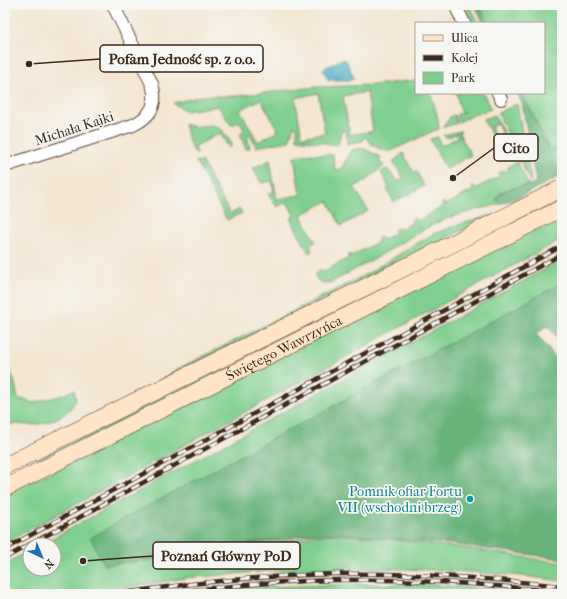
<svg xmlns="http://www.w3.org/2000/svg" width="567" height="599" viewBox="0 0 567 599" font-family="'IM FELL French Canon',serif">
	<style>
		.green { fill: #81cf8e; stroke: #5e7c56; fill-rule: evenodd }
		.forest { fill: #68b279; stroke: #526e4c }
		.water { fill: #3fa9bf; stroke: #3d6a6e }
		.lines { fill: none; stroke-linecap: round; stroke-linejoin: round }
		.minor-casing { stroke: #574639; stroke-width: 14 }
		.secondary-casing { stroke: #574639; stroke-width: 18 }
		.minor { stroke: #fff; stroke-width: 12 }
		.secondary { stroke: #ffe4c6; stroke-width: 17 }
		.rail-casing { stroke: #3b2a1e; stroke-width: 4.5 }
		.rail { stroke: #f6f6f2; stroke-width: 3; stroke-dasharray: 9; stroke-linecap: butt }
		.culture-dot { fill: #0f9aa8; stroke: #f6f6f2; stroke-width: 1.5 }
		.labels { text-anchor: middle; stroke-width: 3.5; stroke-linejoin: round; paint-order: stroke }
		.street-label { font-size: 14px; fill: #3b2a1e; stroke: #f6f6f2 }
		.culture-label { font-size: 14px; fill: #0d838f; stroke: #f6f6f2; text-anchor: end }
		.leader { fill: none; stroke: #3b2a1e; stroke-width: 1.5 }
		.callout-dot { fill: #3b2a1e; stroke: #f6f6f2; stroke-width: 1.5 }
		.callout { fill: #f6f6f2; stroke: #3b2a1e; stroke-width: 1.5 }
		.callout-label { font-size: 15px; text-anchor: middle; font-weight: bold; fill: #3b2a1e }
	</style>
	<rect width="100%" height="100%" fill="#f6f6f2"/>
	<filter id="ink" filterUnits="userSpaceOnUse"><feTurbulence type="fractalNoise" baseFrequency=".025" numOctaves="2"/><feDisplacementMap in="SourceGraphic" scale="8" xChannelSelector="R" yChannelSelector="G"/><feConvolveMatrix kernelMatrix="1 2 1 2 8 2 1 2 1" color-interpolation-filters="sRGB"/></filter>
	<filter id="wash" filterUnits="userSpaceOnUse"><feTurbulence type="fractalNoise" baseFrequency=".012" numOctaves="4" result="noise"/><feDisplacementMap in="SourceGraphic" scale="16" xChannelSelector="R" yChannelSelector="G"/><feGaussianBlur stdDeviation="0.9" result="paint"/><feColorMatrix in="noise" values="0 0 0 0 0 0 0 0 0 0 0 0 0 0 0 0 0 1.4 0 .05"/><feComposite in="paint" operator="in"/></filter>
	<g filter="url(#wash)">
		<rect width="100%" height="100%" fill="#f4e6d1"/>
		<!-- green -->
		<path class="green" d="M465 5H470L478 23H474Z
			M479 5H562V145L550 151 522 93H544V23H488Z
			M416 80V93H431L438 119 439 129 431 132 391 151C380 152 371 144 364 136L363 141 347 144 346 131H341L338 145 297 139V127L294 126 289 141 256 147 250 134H247L250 148 246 149 240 135 244 130 240 122 231 125 218 106 185 111 173 103 202 96H234L317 87 374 85ZM367 92 373 131 350 135 343 96ZM318 93 325 133 302 137 295 98ZM261 99 278 131 258 142 240 110Z
			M456 93H483L491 109 473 115 459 122 457 114 464 112 461 111Z
			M517 104 531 181H530L498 113Z
			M455 115 457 123 442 128 451 116Z
			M495 115 504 134H502L497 123 491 127 499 142 506 138 514 155 509 158 504 149 500 150 483 119Z
			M184 124 195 127 210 125 216 126 222 130 232 144 229 148 220 133 194 147 198 154H195L190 145Z
			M461 131 459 133 471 155 446 169 430 139 438 137 441 146 458 137 456 134 447 138 443 135Z
			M363 148 382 158 379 161 384 166 364 182 354 187 368 211 341 226 328 201 301 215 316 242 310 245 312 251 309 253 291 220 294 215 287 202 277 207 268 194 274 191 272 181 261 183 253 168 270 160 277 199 300 195 294 156 311 154 333 155 335 170 341 169 352 150Z
			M403 153 414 173 417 172 424 186 394 202 387 189 389 187 381 172 387 169 398 181 404 178 393 162Z
			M196 161 202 162 230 214 240 209 242 213 227 220Z
			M517 162 529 186C517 188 500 187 496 200L500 204 457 215 436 223 417 233 376 258 332 282C325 284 316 283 315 274L320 269 322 272 349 258 348 255 350 254 351 256 378 242 377 239 380 237 382 240 395 233 394 230 398 228 399 230 412 223 411 220 415 218 417 221 444 206 442 203 444 202 446 205 473 190 472 187 473 186 475 189 500 176 498 173 504 170 505 172 509 170 508 167Z
			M562 196V201L5 481V475L8 474Z
			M493 215 158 382 178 369 365 275 433 234 454 226Z
			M562 215V239L5 543V495Z
			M562 260V286L118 559 145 561 194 551 334 534 374 537 471 549 562 563V581L523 576 439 570 354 568 270 571 186 578 83 594H5V564L30 550V569H54V545H40Z
			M5 356 15 384 18 399 27 400 32 403 59 396 74 390 76 400C74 403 72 407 69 410 60 419 43 425 30 425 21 425 14 422 5 426Z
			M353 584 438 585 539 594H190L270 587Z"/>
		<!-- forest -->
		<path class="forest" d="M475 5H479L488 23H483Z
			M517 93H522L550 151 562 145V175L519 197 500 204 496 200C501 185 524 189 536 182L522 103Z
			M562 283V343L552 331 546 326 537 335 562 366V559L451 544 335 533 305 535 153 559 104 565 91 538 123 519Z"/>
		<!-- water -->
		<path class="water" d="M342 59 346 60 354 78 349 80H328L323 69Z"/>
	</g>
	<g filter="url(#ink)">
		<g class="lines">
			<!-- minor casing -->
			<g class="minor-casing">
				<path id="minor" d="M455 5 464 23
					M498 93 501 99
					M5 166 133 125C152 116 158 103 152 84L113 5"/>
			</g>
			<!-- secondary casing -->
			<g class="secondary-casing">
				<g id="secondary">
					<path d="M5 466 428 256 562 188"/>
					<path id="s1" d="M5 488 562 208"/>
				</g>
			</g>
			<!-- minor -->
			<use href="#minor" class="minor"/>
			<!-- secondary -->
			<use href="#secondary" class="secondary"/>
			<!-- rail casing -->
			<g class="rail-casing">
				<path id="rail" d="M5 549 562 246
					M5 558 562 254
					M116 594C204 581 294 572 384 574 444 575 503 580 562 586
					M161 594C235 584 310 579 384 580 444 581 503 586 562 592"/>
			</g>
			<!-- rail -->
			<use href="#rail" class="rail"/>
		</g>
	</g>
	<!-- markers -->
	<circle class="culture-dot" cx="470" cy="499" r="4"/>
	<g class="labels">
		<!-- street labels -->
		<g class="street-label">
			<text transform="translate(74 128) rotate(-18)" y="5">Michała Kajki</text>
			<text dy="5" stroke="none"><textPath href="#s1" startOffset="312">Świętego Wawrzyńca</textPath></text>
		</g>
		<!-- culture labels -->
		<g class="culture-label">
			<text x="462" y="496">Pomnik ofiar Fortu<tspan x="462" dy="16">VII (wschodni brzeg)</tspan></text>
		</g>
	</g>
	<!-- callouts -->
	<path class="leader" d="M29 64L100 59M453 178L494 148M83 561L153 556"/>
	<g class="callout-dot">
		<circle cx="29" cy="64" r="4"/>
		<circle cx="453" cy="178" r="4"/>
		<circle cx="83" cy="561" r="4"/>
	</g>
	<g class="callout">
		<rect x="100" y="45" width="163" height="27" rx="4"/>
		<rect x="494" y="134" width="44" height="27" rx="4"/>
		<rect x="153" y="542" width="147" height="27" rx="4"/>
	</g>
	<g class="callout-label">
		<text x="182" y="64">Pofam Jedność sp. z o.o.</text>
		<text x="516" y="153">Cito</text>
		<text x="226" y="561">Poznań Główny PoD</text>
	</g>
	<!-- margin -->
	<rect width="567" height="599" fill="none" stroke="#f6f6f2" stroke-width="20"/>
	<!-- legend -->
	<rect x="415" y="22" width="130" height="72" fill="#f6f6f2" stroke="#aba49d"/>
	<rect x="423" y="35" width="20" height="6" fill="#ffe4c6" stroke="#aba49d"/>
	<text x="451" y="42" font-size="12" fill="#3b2a1e">Ulica</text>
	<rect x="423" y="55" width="20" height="6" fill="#3b2a1e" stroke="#aba49d"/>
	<text x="451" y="62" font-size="12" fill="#3b2a1e">Kolej</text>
	<rect x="423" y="72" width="20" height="12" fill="#81cf8e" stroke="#aba49d"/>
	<text x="451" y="82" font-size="12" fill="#3b2a1e">Park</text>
	<!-- north arrow -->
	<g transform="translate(42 557) rotate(136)"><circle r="19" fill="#f6f6f2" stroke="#aba49d"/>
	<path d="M0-3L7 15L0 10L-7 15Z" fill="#1f6fb2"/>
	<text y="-6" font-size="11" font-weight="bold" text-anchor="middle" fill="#3b2a1e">N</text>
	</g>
</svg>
